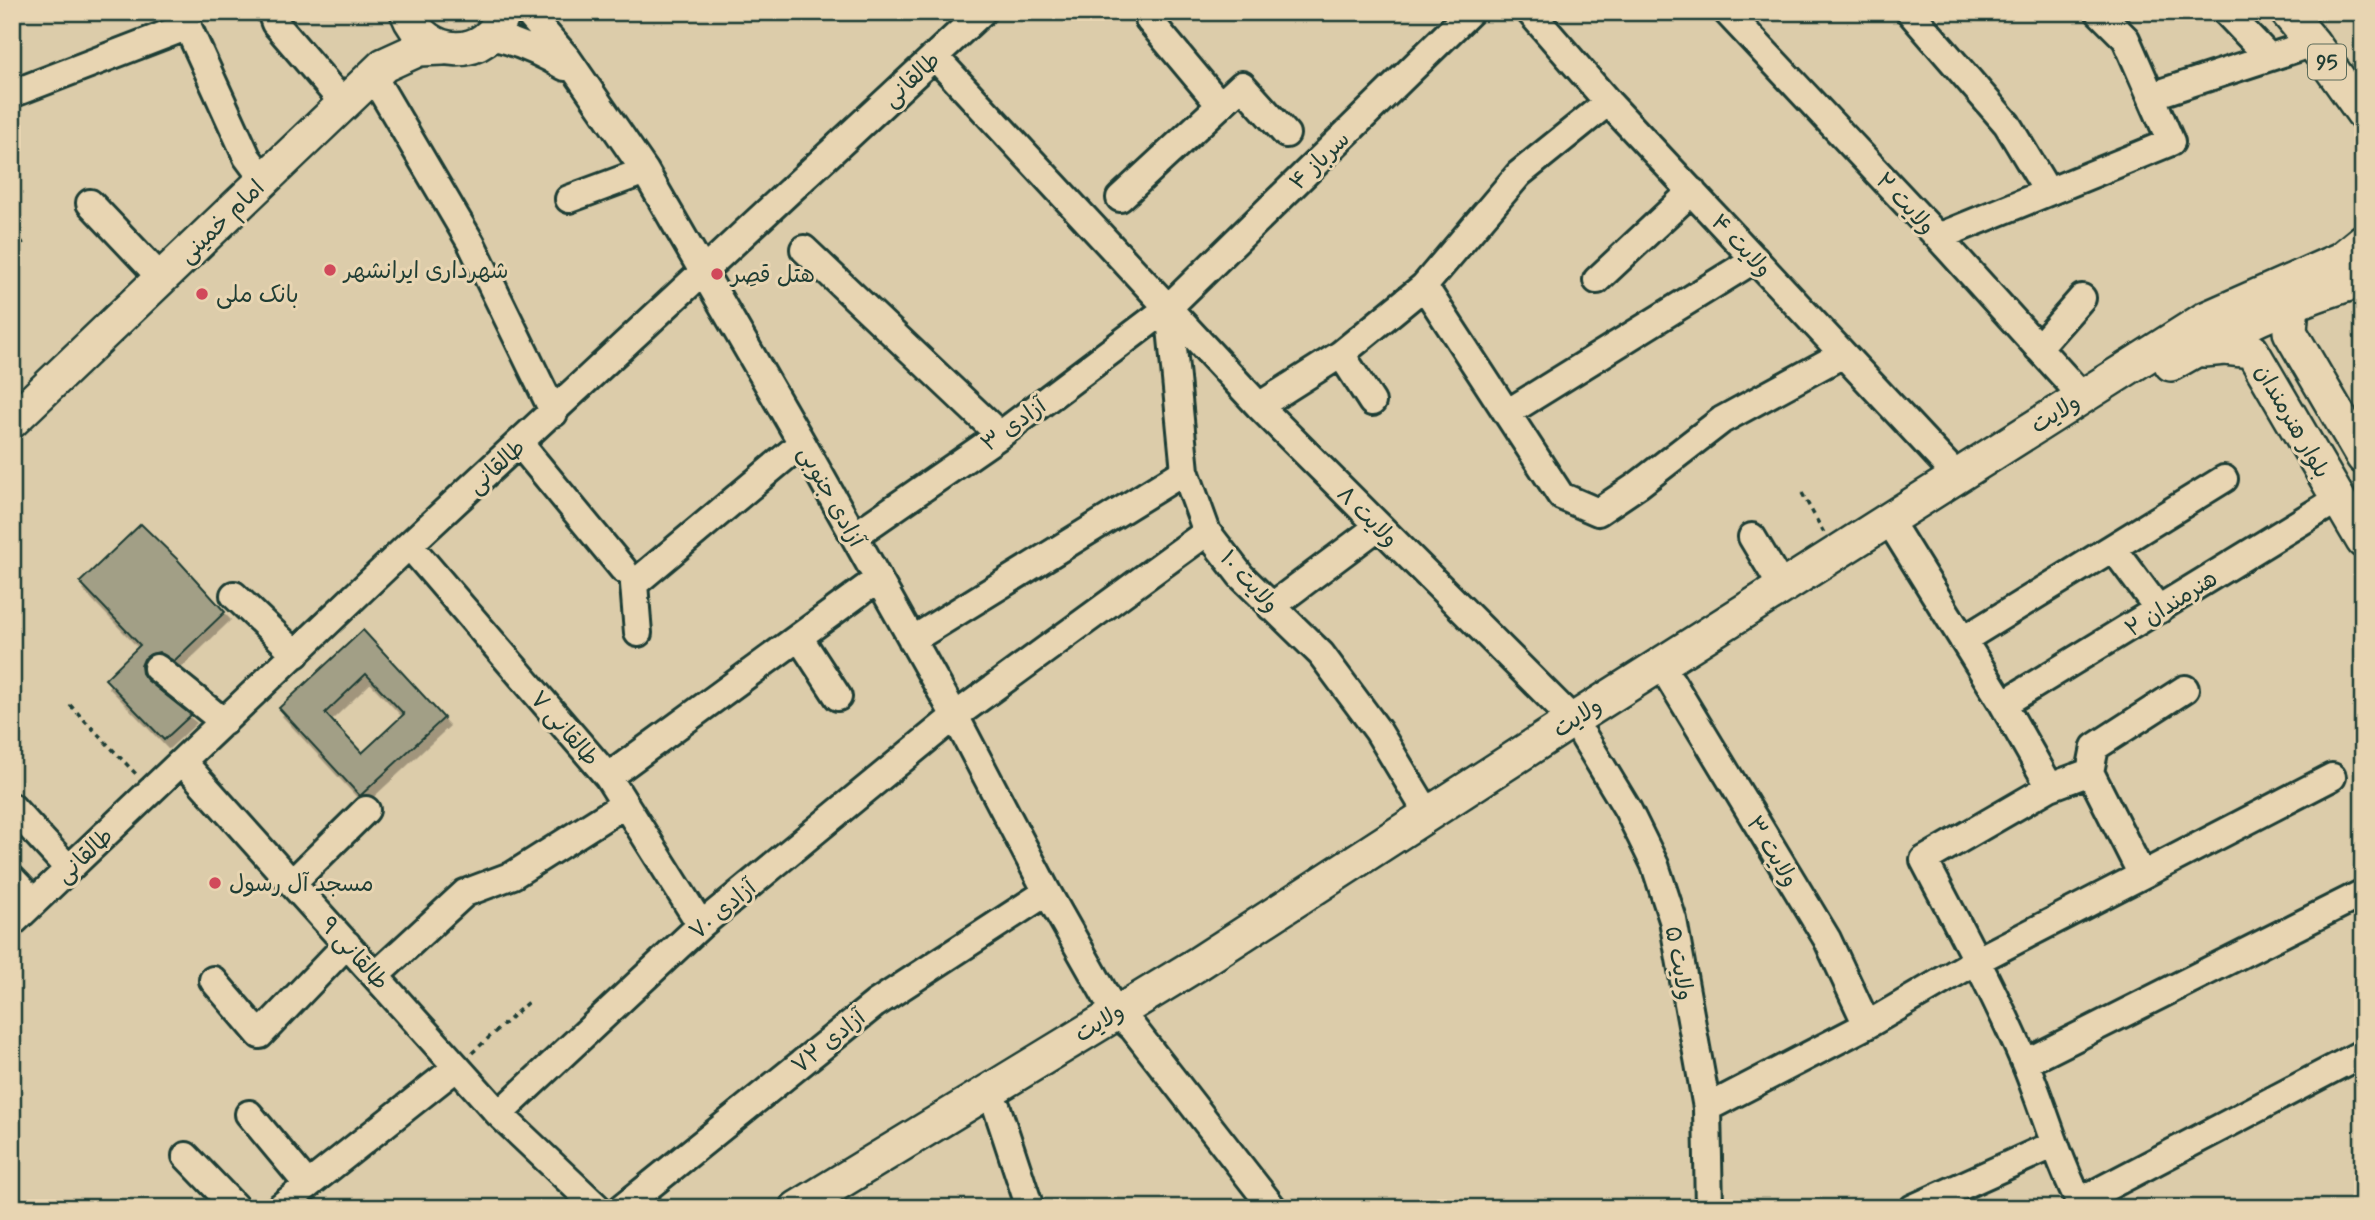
<svg xmlns="http://www.w3.org/2000/svg" width="2375" height="1220" viewBox="0 0 2375 1220" font-family="Mynerve,'Playpen Sans Arabic',sans-serif">
	<style>
		.building { fill: #a29f86; stroke: #1f3d34; stroke-width: 2; fill-rule: evenodd; filter: url(#shadow) }
		.lines { fill: none; stroke-linecap: round; stroke-linejoin: round }
		.minor-casing { stroke: #1f3d34; stroke-width: 32 }
		.major-casing { stroke: #1f3d34; stroke-width: 38 }
		.path { stroke: #1f3d34; stroke-width: 3.5; stroke-dasharray: 5 5; stroke-linecap: butt }
		.minor { stroke: #e8d5b2; stroke-width: 26 }
		.major { stroke: #e8d5b2; stroke-width: 33 }
		.poi-dot { fill: #d1495b; stroke: #e8d5b2; stroke-width: 2.5 }
		.labels { text-anchor: middle; stroke-width: 6; stroke-linejoin: round; paint-order: stroke }
		.shield { fill: #e8d5b2; stroke: #5b6b5a; stroke-width: 2 }
		.shield-label { font-size: 21px; font-weight: bold; fill: #1f3d34 }
		.street-label { font-size: 23px; fill: #1f3d34; stroke: #e8d5b2 }
		.poi-label { font-size: 23px; fill: #1f3d34; stroke: #e8d5b2; text-anchor: start }
	</style>
	<defs>
		<filter id="shadow"><feDropShadow dx="4.5" dy="8" stdDeviation="0" flood-color="#0004"/></filter>
	</defs>
	<rect width="100%" height="100%" fill="#dcccaa"/>
	<filter id="ink" filterUnits="userSpaceOnUse"><feTurbulence type="fractalNoise" baseFrequency=".0143" numOctaves="2"/><feDisplacementMap in="SourceGraphic" scale="14" xChannelSelector="R" yChannelSelector="G"/><feConvolveMatrix kernelMatrix="1 2 1 2 8 2 1 2 1" color-interpolation-filters="sRGB"/></filter>
	<g filter="url(#ink)">
		<!-- building -->
		<path class="building" d="M141 524 177 559 225 612 174 661 159 652 151 654 144 659 141 666 142 673 147 680 191 715 164 740 105 679 140 645 80 582Z
			M363 630 444 718 360 796 279 708ZM366 674 404 714 362 753 325 713Z"/>
		<g class="lines">
			<!-- minor casing -->
			<g class="minor-casing">
				<path id="minor" d="M181 12 247 157 264 180
					M271 12 275 23 345 105
					M527 12 567 58 645 171 802 443 955 716 1047 892 1115 1012 1133 1028 1273 1208
					M1158 12 1149 20 1220 105
					M1530 12 1608 102 1957 476
					M1727 12 1938 237 2082 396
					M1910 12 2007 124 2048 192
					M2226 12 2269 57
					M491 36C518 42 541 52 565 67
					M935 57 1259 406 1573 720
					M374 78 471 243 554 413
					M14 93 188 26
					M2151 96 2313 43
					M1120 198 1242 85 1286 134
					M569 199 645 171
					M90 203 161 278
					M1938 237 2171 142 2126 39 2099 12
					M804 249 1000 435
					M1597 280 1692 191
					M1424 286 1561 496 1598 512 1638 485 1722 420 1843 354
					M1169 307 1185 471 1207 532 1241 576 1321 654 1378 731 1428 814
					M2038 348 2082 298
					M1341 354 1372 402
					M1259 406 1341 354 1424 286 1519 174 1608 102
					M1507 413 1755 259
					M520 444 623 569
					M1898 535 2003 704 2050 787
					M854 536 1000 435 1169 307 1470 12
					M1752 537 1782 587
					M409 545 608 777 701 925
					M2113 548 2159 610
					M234 595 296 654
					M1271 607 1379 526
					M638 633 634 584 802 443
					M799 637 838 697
					M912 640 1185 471
					M1963 640 2224 479
					M157 668 224 722
					M1671 681 1827 939 1867 1025
					M2003 704 2338 499
					M1584 737 1628 810 1655 865 1673 920 1707 1108 1709 1208
					M183 762 499 1114 598 1208
					M2090 772 2095 747 2185 689
					M608 777 878 579
					M12 807 69 869
					M12 879 34 902
					M292 883 366 810
					M12 923 409 545 982 12
					M375 976 465 893 513 875 625 804
					M213 980 260 1035 347 944
					M2025 1063 2363 893
					M997 1108 1030 1208
					M1707 1108 1867 1025 1976 961 2332 777
					M249 1114 308 1185
					M499 1114 701 925 955 716 1207 532
					M186 1156 236 1208
					M2080 1201 2363 1053
					M279 1208 457 1067
					M622 1208 875 1004 1047 892
					M1913 1208 2055 1144
					M2083 1208C2058 1162 2045 1111 2025 1063 1995 993 1959 927 1924 860L2050 787 2090 772 2142 875"/>
			</g>
			<!-- major casing -->
			<g class="major-casing">
				<path id="major" d="M407 12C425 60 488 62 504 12
					M2287 12 2313 43 2363 113
					M2292 303 2290 332 2363 457
					M2204 350 2225 348 2252 351 2363 541
					M2171 364C2231 329 2296 299 2363 280
					M12 421 384 65 419 49 443 48
					M797 1208 1199 963 1573 720 2205 319 2341 259 2363 241"/>
			</g>
			<!-- path -->
			<path class="path" d="M12 247 24 242
				M1802 493 1824 533
				M70 705 136 774
				M472 1053 528 1002"/>
			<!-- minor -->
			<use href="#minor" class="minor"/>
			<!-- major -->
			<use href="#major" class="major"/>
		</g>
	</g>
	<!-- markers -->
	<g class="poi-dot">
		<circle cx="330" cy="270" r="7"/>
		<circle cx="717" cy="274" r="7"/>
		<circle cx="202" cy="294" r="7"/>
		<circle cx="215" cy="883" r="7"/>
	</g>
	<g class="labels">
		<!-- shield labels -->
		<rect class="shield" x="2308" y="44.5" width="38" height="35" rx="5"/>
		<g class="shield-label">
			<text x="2327" y="69">95</text>
		</g>
		<!-- street labels -->
		<g class="street-label">
			<text transform="translate(911 79) rotate(-43)" y="8">طالقانی</text>
			<text transform="translate(1319 160) rotate(-44)" y="8">سرباز ۴</text>
			<text transform="translate(1906 203) rotate(47)" y="8">ولایت ۲</text>
			<text transform="translate(221 221) rotate(-44)" y="8">امام خمینی</text>
			<text transform="translate(1742 245) rotate(47)" y="8">ولایت ۴</text>
			<text transform="translate(2055 413) rotate(-32)" y="8">ولایت</text>
			<text transform="translate(2293 421) rotate(60)" y="8">بلوار هنرمندان</text>
			<text transform="translate(1013 424) rotate(-36)" y="8">آزادی ۳</text>
			<text transform="translate(496 466) rotate(-42)" y="8">طالقانی</text>
			<text transform="translate(832 496) rotate(61)" y="8">آزادی جنوبی</text>
			<text transform="translate(1368 516) rotate(45)" y="8">ولایت ۸</text>
			<text transform="translate(1250 581) rotate(48)" y="8">ولایت ۱۰</text>
			<text transform="translate(2171 603) rotate(-32)" y="8">هنرمندان ۲</text>
			<text transform="translate(1577 717) rotate(-33)" y="8">ولایت</text>
			<text transform="translate(565 728) rotate(49)" y="8">طالقانی ۷</text>
			<text transform="translate(1773 851) rotate(59)" y="8">ولایت ۳</text>
			<text transform="translate(84 855) rotate(-43)" y="8">طالقانی</text>
			<text transform="translate(722 909) rotate(-40)" y="8">آزادی ۷۰</text>
			<text transform="translate(355 953) rotate(48)" y="8">طالقانی ۹</text>
			<text transform="translate(1680 963) rotate(80)" y="8">ولایت ۵</text>
			<text transform="translate(1099 1022) rotate(-31)" y="8">ولایت</text>
			<text transform="translate(828 1041) rotate(-39)" y="8">آزادی ۷۲</text>
		</g>
		<!-- poi labels -->
		<g class="poi-label">
			<text x="344" y="278">شهرداری ایرانشهر</text>
			<text x="731" y="282">هتل قصِر</text>
			<text x="216" y="302">بانک ملی</text>
			<text x="229" y="891">مسجد آل رسول</text>
		</g>
	</g>
	<!-- margin -->
	<rect width="2375" height="1220" fill="none" stroke="#e8d5b2" stroke-width="42"/>
	<rect x="21" y="21" width="2333" height="1178" fill="none" stroke="#1f3d34" stroke-width="2.5" filter="url(#ink)"/>
</svg>
